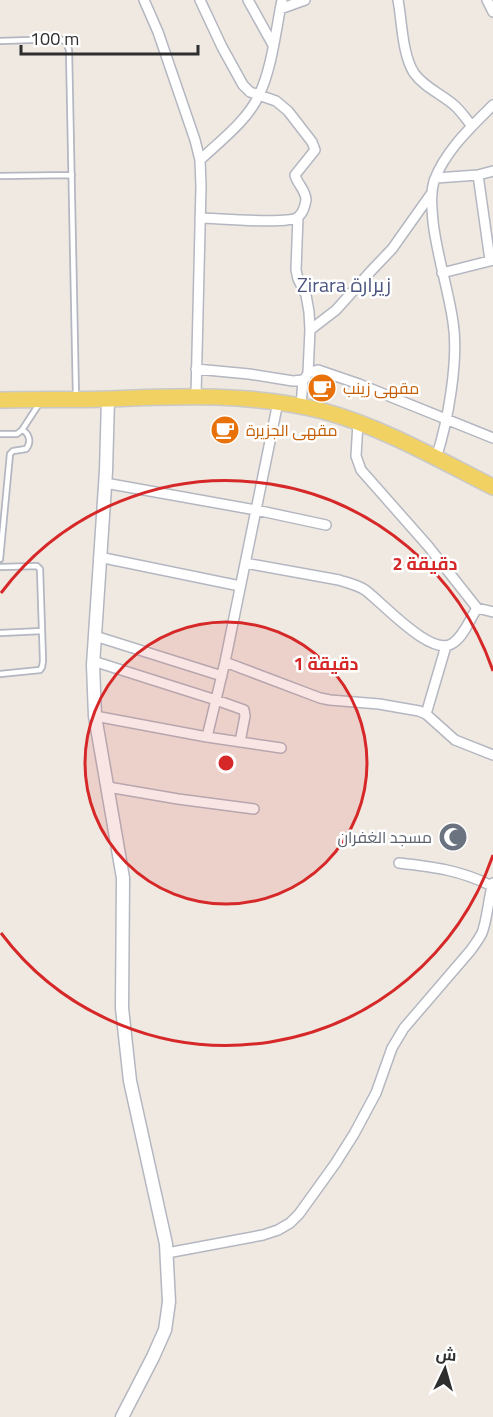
<svg xmlns="http://www.w3.org/2000/svg" width="493" height="1417" viewBox="0 0 493 1417" font-family="'Titillium Web',Cairo,sans-serif">
	<style>
		.lines { fill: none; stroke-linecap: round; stroke-linejoin: round }
		.service-casing { stroke: #b4b7c1; stroke-width: 8 }
		.minor-casing { stroke: #b4b7c1; stroke-width: 12 }
		.tertiary-casing { stroke: #b4b7c1; stroke-width: 15 }
		.primary-casing { stroke: #c9c9c9; stroke-width: 18 }
		.service { stroke: #fff; stroke-width: 4.5 }
		.minor { stroke: #fff; stroke-width: 9 }
		.tertiary { stroke: #fff; stroke-width: 12 }
		.primary { stroke: #f2d163; stroke-width: 15 }
		.ring { fill: none; stroke: #d62828; stroke-width: 3 }
		.labels { text-anchor: middle; stroke-width: 5; stroke-linejoin: round; paint-order: stroke }
		.food-label { font-size: 16px; fill: #c56008; stroke: #fff; text-anchor: start }
		.worship-label { font-size: 16px; fill: #5b616d; stroke: #fff; text-anchor: end }
		.quarter-label { font-size: 20px; fill: #4d5680; stroke: #fff }
		.centre { fill: #d62828; stroke: #fff; stroke-width: 3 }
		.ring-label { font-size: 18px; text-anchor: middle; font-weight: bold; fill: #d62828; stroke: #fff; stroke-width: 5; stroke-linejoin: round; paint-order: stroke }
	</style>
	<rect width="100%" height="100%" fill="#efe9e1"/>
	<g class="lines">
		<!-- service casing -->
		<g class="service-casing">
			<path id="service" d="M0 41 60 39 66 42 69 50 76 397
				M0 176 72 175
				M0 434H17L22 430 39 404
				M0 559 10 454 13 451 26 449C32 442 29 433 22 430
				M0 567 37 566 40 569 43 661 42 667 40 670 0 674
				M0 633 42 631"/>
		</g>
		<!-- minor casing -->
		<g class="minor-casing">
			<path id="minor" d="M144 0 158 32 195 140 200 160 201 186 196 396
				M248 0 273 45
				M398 0C402 21 402 54 414 73 424 87 441 94 454 105 461 111 466 119 472 126
				M487 0 493 12
				M280 9 305 0
				M200 160C219 142 248 120 259 95 272 68 276 29 282 0
				M478 175 490 260
				M436 178 478 175 493 171
				M298 217 296 270 298 279 306 295 309 312 310 330 308 373 306 377 303 380 301 406
				M200 218C216 218 288 225 298 217 302 214 305 206 306 200 306 190 297 184 295 175L315 150 312 142 288 111 276 101 250 92 243 85 222 47 200 0
				M442 273 493 260
				M310 330 336 310 371 271 392 249 431 194
				M196 369 249 374 293 381 303 380
				M308 373 318 370 359 384 493 438
				M278 402 225 662 320 698 330 700 379 704 419 711 426 714 455 740 493 755
				M358 423 356 456 361 470 428 546 477 608
				M436 458C448 422 459 359 453 322 448 288 437 256 433 222 432 208 430 195 434 181 445 151 471 127 493 105
				M105 483 256 510 326 525
				M99 557 240 586
				M245 563 339 580C348 583 358 585 365 590 381 601 432 659 453 643 464 636 470 619 477 608L493 612
				M95 636 222 676
				M93 661 216 700 244 710 245 716 240 742
				M426 714 446 646
				M95 716 207 737 225 662
				M207 737 281 748
				M108 787 178 799 254 809
				M399 863C434 867 460 870 492 886
				M167 1253 263 1235 278 1230 290 1223 299 1214 335 1164 354 1134 376 1093 392 1048 404 1028 471 950C475 944 479 939 482 933 488 917 488 899 493 883"/>
		</g>
		<!-- tertiary casing -->
		<g class="tertiary-casing">
			<path id="tertiary" d="M108 399 106 471 93 665 95 716 123 878 122 1008 130 1081 166 1244 169 1302 165 1330 153 1357 122 1417"/>
		</g>
		<!-- primary casing -->
		<g class="primary-casing">
			<path id="primary" d="M0 400C36 399 73 400 109 399 180 396 253 393 323 411 380 426 440 460 493 487"/>
		</g>
		<!-- service -->
		<use href="#service" class="service"/>
		<!-- minor -->
		<use href="#minor" class="minor"/>
		<!-- tertiary -->
		<use href="#tertiary" class="tertiary"/>
		<!-- primary -->
		<use href="#primary" class="primary"/>
	</g>
	<!-- distance rings -->
	<circle cx="226" cy="763" r="141" fill="#d62828" fill-opacity=".12"/>
	<g class="ring">
		<circle cx="226" cy="763" r="141"/>
		<path d="M493 855A282 282 0 0 1 1 933M1 593A282 282 0 0 1 493 671"/>
	</g>
	<!-- icons -->
	<defs>
		<g id="cafe-disc" transform="scale(1.5)"><circle r="9.5" fill="#e8710a" stroke="#fff"/><path d="M-5.5-4.5H6V0H3Q3 3.5 0 3.5H-2.5Q-5.5 3.5-5.5 0ZM3-3.2v2h1.7v-2ZM-6 4.5H4V6H-6Z" fill="#fff"/></g>
		<g id="mosque-disc" transform="scale(1.5)"><circle r="9.5" fill="#6b7280" stroke="#fff"/><path d="M3.5-4.9A6 6 0 1 0 3.5 4.9A5 5 0 1 1 3.5-4.9Z" fill="#fff"/></g>
	</defs>
	<g fill-rule="evenodd">
		<use href="#cafe-disc" x="322" y="388"/>
		<use href="#cafe-disc" x="225" y="430"/>
		<use href="#mosque-disc" x="453" y="837"/>
	</g>
	<g class="labels">
		<!-- food labels -->
		<g class="food-label">
			<text x="343" y="394">مقهى زينب</text>
			<text x="246" y="436">مقهى الجزيرة</text>
		</g>
		<!-- worship labels -->
		<g class="worship-label">
			<text x="432" y="843">مسجد الغفران</text>
		</g>
		<!-- quarter labels -->
		<g class="quarter-label">
			<text x="344" y="292">Zirara زيرارة</text>
		</g>
	</g>
	<circle cx="226" cy="763" r="9" class="centre"/>
	<g class="ring-label">
		<text x="425" y="570">2 دقيقة</text>
		<text x="326" y="670">1 دقيقة</text>
	</g>
	<!-- north arrow -->
	<g transform="translate(445 1369) rotate(5)" stroke="#ffffff" stroke-width="4.5" paint-order="stroke">
	<path d="M0-4.5L10 22L0 15L-10 22Z" fill="#2e2e2e"/>
	<text y="-9" font-size="16" font-weight="bold" text-anchor="middle" fill="#2e2e2e">ش</text>
	</g>
	<!-- scale -->
	<path d="M21 45v9h177v-9" fill="none" stroke="#2e2e2e" stroke-width="3"/>
	<text x="30" y="45" font-size="18" fill="#2e2e2e" stroke="#ffffff" stroke-width="4.5" paint-order="stroke">100 m</text>
</svg>
